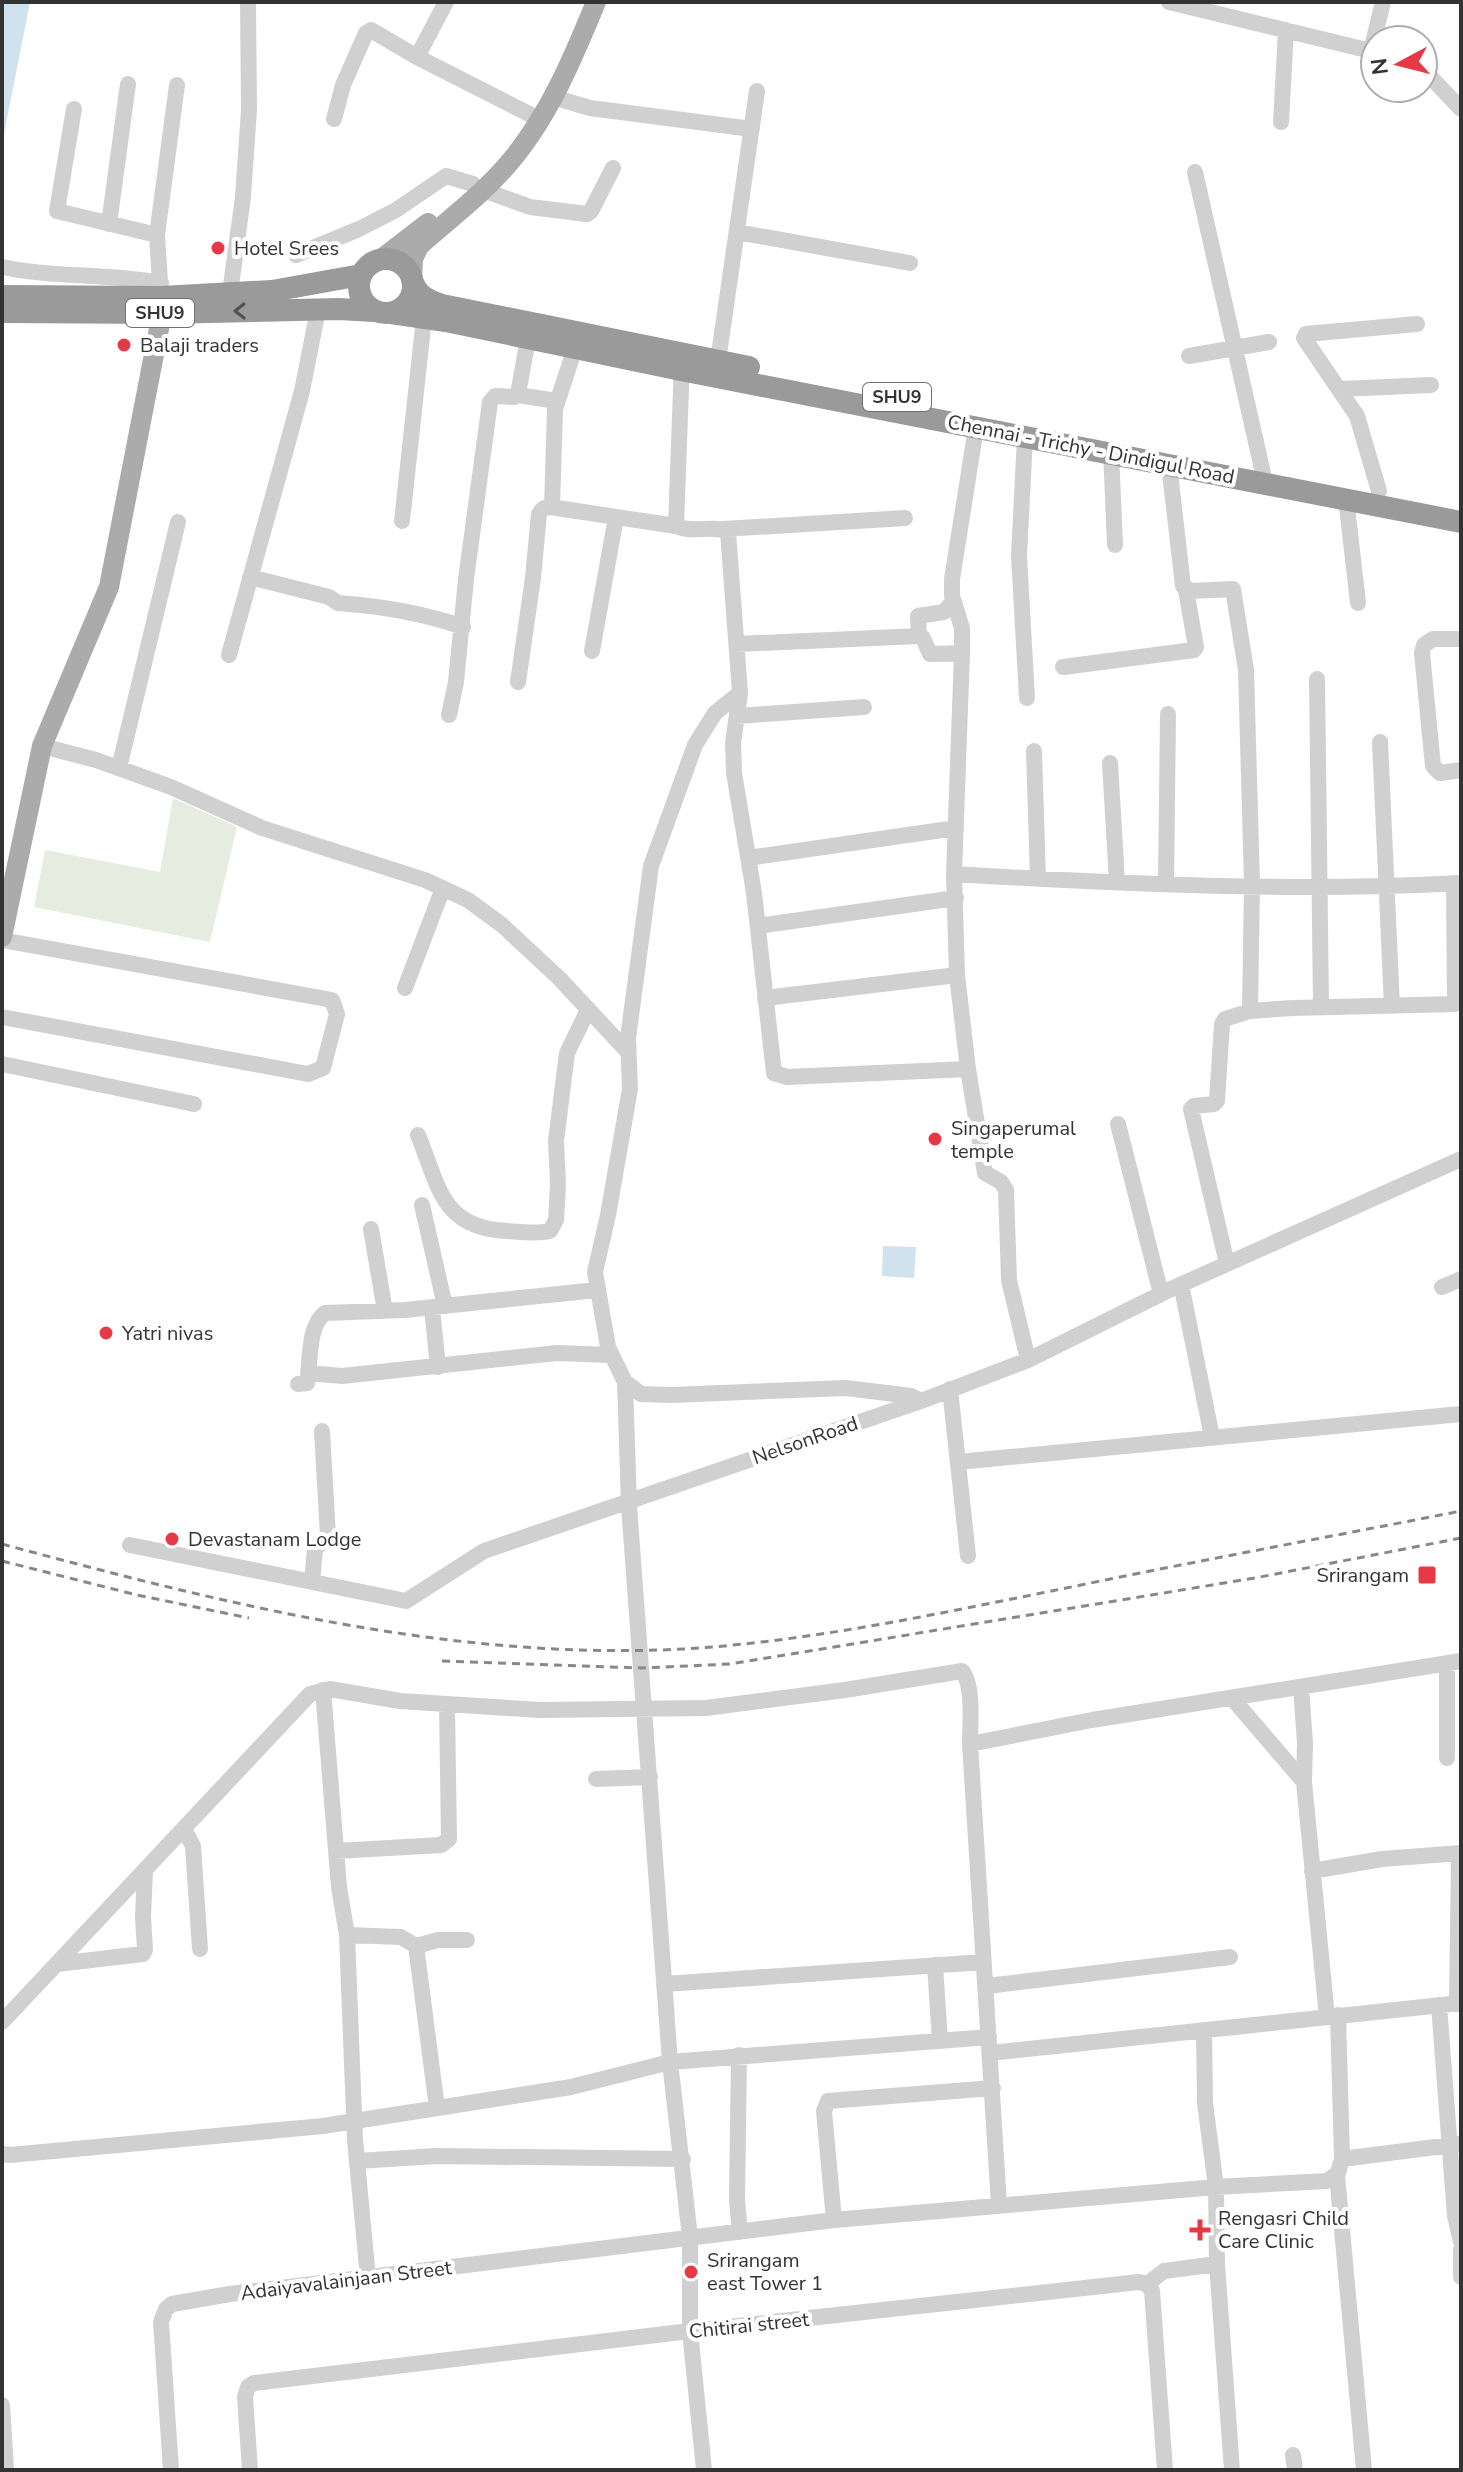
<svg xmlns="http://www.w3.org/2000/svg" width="1463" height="2472" viewBox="0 0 1463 2472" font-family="'Nunito Sans',sans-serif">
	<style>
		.green { fill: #e6ecdf }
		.water { fill: #cfe2ee }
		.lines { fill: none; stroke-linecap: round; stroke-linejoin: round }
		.minor { stroke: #d0d0d0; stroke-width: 16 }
		.major { stroke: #ababab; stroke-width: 20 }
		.highway { stroke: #9a9a9a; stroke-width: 22 }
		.rail { stroke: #888; stroke-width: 3; stroke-dasharray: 8 6; stroke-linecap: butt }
		.oneway { stroke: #525252 }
		.poi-dot { fill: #e63946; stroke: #fff; stroke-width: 3 }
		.labels { text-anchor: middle; stroke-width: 8; stroke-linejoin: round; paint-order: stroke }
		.shield { fill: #fff; stroke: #707070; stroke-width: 2 }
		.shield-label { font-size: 18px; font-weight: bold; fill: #333 }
		.poi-label { font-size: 20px; fill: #333; stroke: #fff; text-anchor: start }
		.street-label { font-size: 20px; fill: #333; stroke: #fff }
	</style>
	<rect width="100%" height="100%" fill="#fff"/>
	<!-- green -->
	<path class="green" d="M173 798 237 827 210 942 34 907 45 850 160 872Z"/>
	<!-- water -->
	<path class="water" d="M2 2H30L2 144Z
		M883 1246 916 1247 914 1278 882 1276Z"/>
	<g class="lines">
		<!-- minor -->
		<path class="minor" d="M1169 2 1375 52
			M1371 51 1383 2
			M417 57 446 2
			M1423 69 1461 109
			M553 97 590 108 752 129
			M74 109 57 211 157 235
			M334 119 343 85 366 33 371 30 417 57 541 120
			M1281 122 1286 30
			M1195 172 1265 482
			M483 190 530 207 587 214 591 211 613 168
			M109 224 128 84
			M737 232 910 263
			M296 255 359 229 396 210 446 176 473 184
			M2 267C54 278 108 273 161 283
			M230 293 243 197 249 110 248 2
			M161 297 157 235 177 85
			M1189 356 1269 342
			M718 361 757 91
			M682 362 676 526C693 534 712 524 728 532L740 693 715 713 695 745 651 866 628 1038 630 1089 608 1215 595 1272 608 1347 625 1382 641 1394 671 1395 846 1388 911 1396 921 1401
			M1340 389 1431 385
			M518 395 557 401
			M976 428 952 579V596L962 628V653L954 874C1122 884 1293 892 1461 883
			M1025 437 1019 556 1027 698
			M1111 452 1115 545
			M1169 464 1183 586 1190 591 1233 589 1246 670 1252 885 1250 1011
			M1379 491 1357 416 1304 338 1306 334 1417 324
			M1346 498 1358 603
			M552 507 555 409 575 348
			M402 521 424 318
			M723 529 905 518
			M250 577 329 597 338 603C380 606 423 613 463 627
			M955 604 950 605 944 612 918 616 919 636 923 638 930 654 962 653
			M1461 639H1433L1424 645 1422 653 1433 766 1440 773 1461 770
			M737 644 919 636
			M592 651 616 517
			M229 655 302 391 318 310
			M1063 667 1194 650 1196 647 1186 590
			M1317 679 1321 1006
			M518 682 533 578 539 514C543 506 548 507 557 508L676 526
			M740 693 733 743 734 773 754 893 774 1073 787 1077 968 1069 957 975 954 874
			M449 715 456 682 466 579 490 402 495 396 514 397 518 394 528 339
			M737 716 864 707
			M1380 742 1392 1006
			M42 746 96 760 171 787 262 828 425 880 468 900 502 925 559 978 628 1052
			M1034 751 1038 879
			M1110 763 1117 882
			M119 768 178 522
			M748 858 956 828
			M1166 883 1168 714
			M758 926 956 898
			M2 940 332 1000 337 1014 323 1068 308 1074 2 1017
			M405 988 443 888
			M765 998 957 975
			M2 1064 194 1104
			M968 1069 985 1173 1001 1182 1006 1190 1009 1280 1028 1360
			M1118 1124 1161 1294
			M418 1135C439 1186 441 1228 507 1231 521 1232 536 1234 550 1231L556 1220 558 1184 556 1141 567 1053 588 1010
			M422 1205 445 1306
			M371 1229 385 1311
			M1227 1264 1191 1109 1194 1106 1214 1104 1217 1101 1222 1024 1225 1019 1250 1011 1293 1008 1455 1004 1454 883
			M1181 1284 1212 1437
			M1442 1287 1461 1279
			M432 1308 438 1367
			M309 1373 342 1376 557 1353 611 1355
			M298 1384 307 1383C311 1361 307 1327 325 1313L405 1310 597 1290
			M950 1389 968 1556
			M958 1462 1461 1414
			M130 1545 406 1601 484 1551 921 1401 1028 1360 1171 1289 1461 1159
			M312 1582 315 1549 328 1536 322 1431
			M1447 1663V1758
			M1301 1687 1305 1743 1304 1782
			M323 1690 339 1887 347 1935 401 1937 416 1946 437 2108
			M1232 1698 1304 1782 1327 2017
			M970 1744 1092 1720 1461 1661
			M596 1779 650 1777
			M184 1829 193 1846 200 1949
			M336 1851 441 1845 449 1839 447 1706
			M1312 1871 1382 1859 1461 1853
			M347 1935 355 2140 368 2278
			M416 1946 438 1940H467
			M57 1964 143 1954 145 1950 143 1917 145 1871
			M935 1965 940 2041
			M664 1984 984 1962
			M987 1986 1230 1957
			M1457 2004 1459 1854
			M1439 2005 1455 2216 1461 2242
			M2 2022 310 1694 330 1689 400 1701 539 1710 706 1708 845 1690 962 1671C974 1685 970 1725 970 1744L999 2205
			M1204 2030 1205 2103 1216 2187 1217 2264 1232 2470
			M990 2053 1461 2003
			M739 2055 737 2200 740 2232
			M2 2154 10 2155 323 2126 571 2087 670 2062 629 1506 625 1382
			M1342 2159 1459 2144
			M357 2161 437 2156 683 2159
			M1337 2175 1364 2470
			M834 2220 824 2111 828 2101 993 2088
			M1461 2250V2277
			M1147 2284 1164 2271 1217 2264
			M2 2405 6 2470
			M1293 2455 1295 2470
			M171 2470 161 2322 166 2309 172 2304 230 2294 834 2220 1216 2187 1327 2181 1338 2173 1342 2159 1338 2015
			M250 2470 245 2397 248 2387 254 2383 690 2331 1139 2282 1147 2284 1152 2291 1165 2470
			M704 2470 690 2331V2237L670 2062 989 2037"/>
		<!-- major -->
		<path class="major" d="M380 260 428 223
			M412 280 413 259 419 246C449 219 483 194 509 163 549 116 573 58 596 2
			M2 937 42 746 109 587 162 313V300"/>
		<!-- highway -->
		<path class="highway" d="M359 286a27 27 0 1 1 54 0a27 27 0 1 1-54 0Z
			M412 280C418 296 427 300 442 305L749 367
			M2 296 161 297 272 291 361 275
			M2 312 162 313 339 309 374 311
			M391 313 446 321 681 370 1461 522"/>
		<!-- rail -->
		<path class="rail" d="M2 1544C225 1604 451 1661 684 1649 816 1641 951 1611 1081 1585 1207 1559 1334 1536 1461 1511
			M2 1561 137 1595 249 1618
			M442 1661 642 1668 730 1664 1255 1578 1461 1538"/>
	</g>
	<!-- one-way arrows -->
	<defs><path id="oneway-chevron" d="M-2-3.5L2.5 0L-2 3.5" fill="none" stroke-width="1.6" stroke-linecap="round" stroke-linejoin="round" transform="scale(2)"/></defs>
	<use class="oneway" href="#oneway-chevron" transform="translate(240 311) rotate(179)"/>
	<!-- markers -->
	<g class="poi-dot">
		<circle cx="218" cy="248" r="8"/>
		<circle cx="124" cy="345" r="8"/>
		<circle cx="935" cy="1139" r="8"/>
		<circle cx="106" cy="1333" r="8"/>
		<circle cx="172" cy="1539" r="8"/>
		<rect x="1417" y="1565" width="20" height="20" rx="4"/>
		<path d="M1196 2218h8v8h8v8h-8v8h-8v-8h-8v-8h8z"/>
		<circle cx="691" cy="2272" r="8"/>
	</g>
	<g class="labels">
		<!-- shield labels -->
		<g class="shield">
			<rect x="126" y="299" width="68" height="28" rx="6"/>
			<rect x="863" y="383" width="68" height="28" rx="6"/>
		</g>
		<g class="shield-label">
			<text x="160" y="319">SHU9</text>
			<text x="897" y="403">SHU9</text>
		</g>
		<!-- poi labels -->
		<g class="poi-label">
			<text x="234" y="255">Hotel Srees</text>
			<text x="140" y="352">Balaji traders</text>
			<text x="951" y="1135">Singaperumal<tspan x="951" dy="23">temple</tspan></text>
			<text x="122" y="1340">Yatri nivas</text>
			<text x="188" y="1546">Devastanam Lodge</text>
			<text x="1409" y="1582" text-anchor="end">Srirangam</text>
			<text x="1218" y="2225">Rengasri Child<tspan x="1218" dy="23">Care Clinic</tspan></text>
			<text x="707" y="2267">Srirangam<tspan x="707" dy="23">east Tower 1</tspan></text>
		</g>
		<!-- street labels -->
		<g class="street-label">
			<text transform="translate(1091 449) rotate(11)" y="7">Chennai - Trichy - Dindigul Road</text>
			<text transform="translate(805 1440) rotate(-19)" y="7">NelsonRoad</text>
			<text transform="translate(346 2280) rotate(-7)" y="7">Adaiyavalainjaan Street</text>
			<text transform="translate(749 2325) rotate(-6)" y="7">Chitirai street</text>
		</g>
	</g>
	<!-- border -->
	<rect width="1463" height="2472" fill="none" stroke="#333333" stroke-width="8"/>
	<!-- north arrow -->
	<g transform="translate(1399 64) rotate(263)"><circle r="38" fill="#ffffff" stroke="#adadad" stroke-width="2"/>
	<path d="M0-6L14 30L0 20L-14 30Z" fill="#e63946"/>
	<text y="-12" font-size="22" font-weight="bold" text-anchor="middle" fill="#333333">N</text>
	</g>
</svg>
